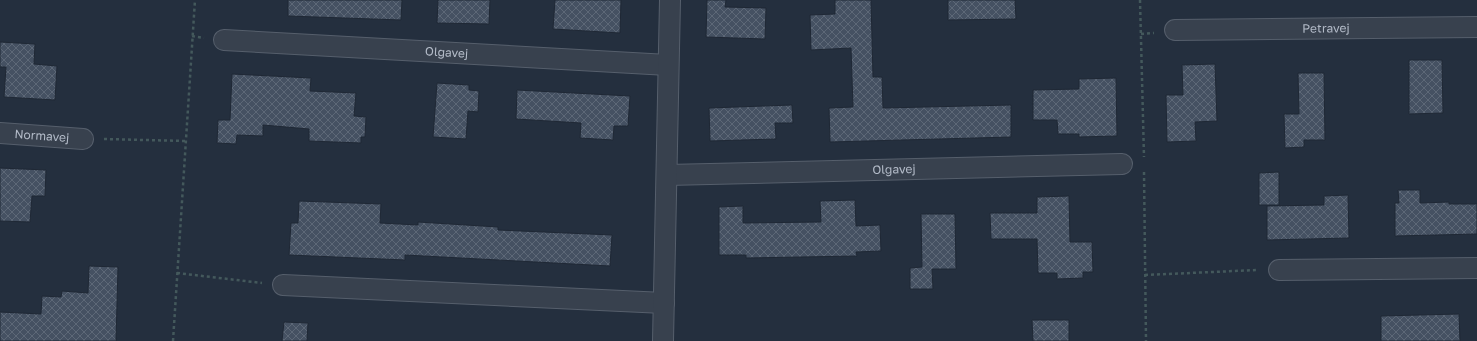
<svg xmlns="http://www.w3.org/2000/svg" width="1477" height="341" viewBox="0 0 1477 341" font-family="'Golos Text',sans-serif">
	<style>
		.building { fill: url(#building-cross-hatch); stroke: #1f2835 }
		.lines { fill: none; stroke-linecap: round; stroke-linejoin: round }
		.street-casing { stroke: #565f6c; stroke-width: 22 }
		.path { stroke: #44595c; stroke-width: 2.5; stroke-dasharray: 3 3; stroke-linecap: butt }
		.street { stroke: #38414e; stroke-width: 20 }
		.labels { text-anchor: middle; stroke-width: 3; stroke-linejoin: round; paint-order: stroke }
		.street-label { font-size: 12px; fill: #b4bcc9; stroke: #1d2633 }
	</style>
	<defs>
		<pattern id="building-cross-hatch" width="8" height="8" patternUnits="userSpaceOnUse"><rect width="8" height="8" fill="#455162"/><path d="M0 0l8 8M0 8l8-8" fill="none" stroke="#5d6877"/></pattern>
	</defs>
	<rect width="100%" height="100%" fill="#242f3e"/>
	<!-- building -->
	<path class="building" d="M288 0H402L401 20 288 16Z
		M438 0H490L489 24 437 23Z
		M555 0H621L620 33 553 29Z
		M707 0H726L725 7 766 8 765 39 706 37Z
		M835 0H871L873 77H882L883 108 1011 105V137L830 142 829 108 853 107 851 48 811 50 810 15 835 14Z
		M948 0H1015L1016 19 948 20Z
		M0 42 35 44 34 64 57 66 55 100 4 97 6 67H0Z
		M1409 60H1442L1443 113 1409 114Z
		M1215 64 1217 121 1195 122 1196 141 1167 142 1166 95H1183L1182 65Z
		M1298 73H1324L1325 140H1304V147L1285 148 1284 114H1299Z
		M232 74 311 78 310 91 356 93 354 116 366 117 365 137H361V143L309 141V129L263 125V136L237 135 236 144 217 143 218 120H230Z
		M1116 78 1117 136 1079 137V134H1058L1057 120H1033V90L1079 89V79Z
		M437 83 469 85V90L479 91 478 112 468 111 466 139 433 137Z
		M517 90 630 96 628 126H614L613 140 580 138 581 123 516 119Z
		M792 105 793 123H775L776 139 710 141 709 108Z
		M0 168 46 170 45 196H32L30 222 0 221Z
		M1279 172V205H1259V173Z
		M1398 190H1420V203L1449 202V204H1477V234L1395 236V203H1399Z
		M1348 195 1349 238 1267 240V206L1324 205V196Z
		M1069 196 1070 242H1092L1093 272H1083V278L1057 279V273H1038L1037 239H991L990 213H1037V197Z
		M855 200 856 226 880 225 881 251 856 252 857 256 746 258V255H719V207L743 206V223L821 222 820 201Z
		M299 201 381 204 380 223 418 225V222L498 227V230L612 235 610 266 405 255V260L289 255 291 223H298Z
		M921 214H955L956 269H932L933 289H910V268L922 267Z
		M89 266 118 267 116 341H0V312L41 314 42 296 61 297 62 291 88 293Z
		M1459 314 1460 341H1381V316Z
		M1032 320H1069V341H1033Z
		M284 322 308 323 307 341H282Z"/>
	<g class="lines">
		<!-- street casing -->
		<g class="street-casing">
			<g id="street">
				<path id="s1" d="M1175 30 1477 27"/>
				<path id="s2" d="M224 40 668 65"/>
				<path id="s3" d="M0 133 83 139"/>
				<path id="s4" d="M667 175 1122 164"/>
				<path d="M1279 270 1477 268"/>
				<path d="M283 285 664 303"/>
				<path d="M663 341 670 0"/>
			</g>
		</g>
		<!-- path -->
		<path class="path" d="M1140 0 1144 157
			M1141 34 1154 33
			M192 36 204 38
			M104 139 186 141
			M1144 172 1146 341
			M177 273 262 283
			M1145 275 1257 270
			M173 341 195 0"/>
		<!-- street -->
		<use href="#street" class="street"/>
	</g>
	<g class="labels">
		<!-- street labels -->
		<g class="street-label">
			<text dy="4" stroke="none"><textPath href="#s1" startOffset="151">Petravej</textPath></text>
			<text dy="4" stroke="none"><textPath href="#s2" startOffset="223">Olgavej</textPath></text>
			<text dy="4" stroke="none"><textPath href="#s3" startOffset="42">Normavej</textPath></text>
			<text dy="4" stroke="none"><textPath href="#s4" startOffset="227">Olgavej</textPath></text>
		</g>
	</g>
</svg>
